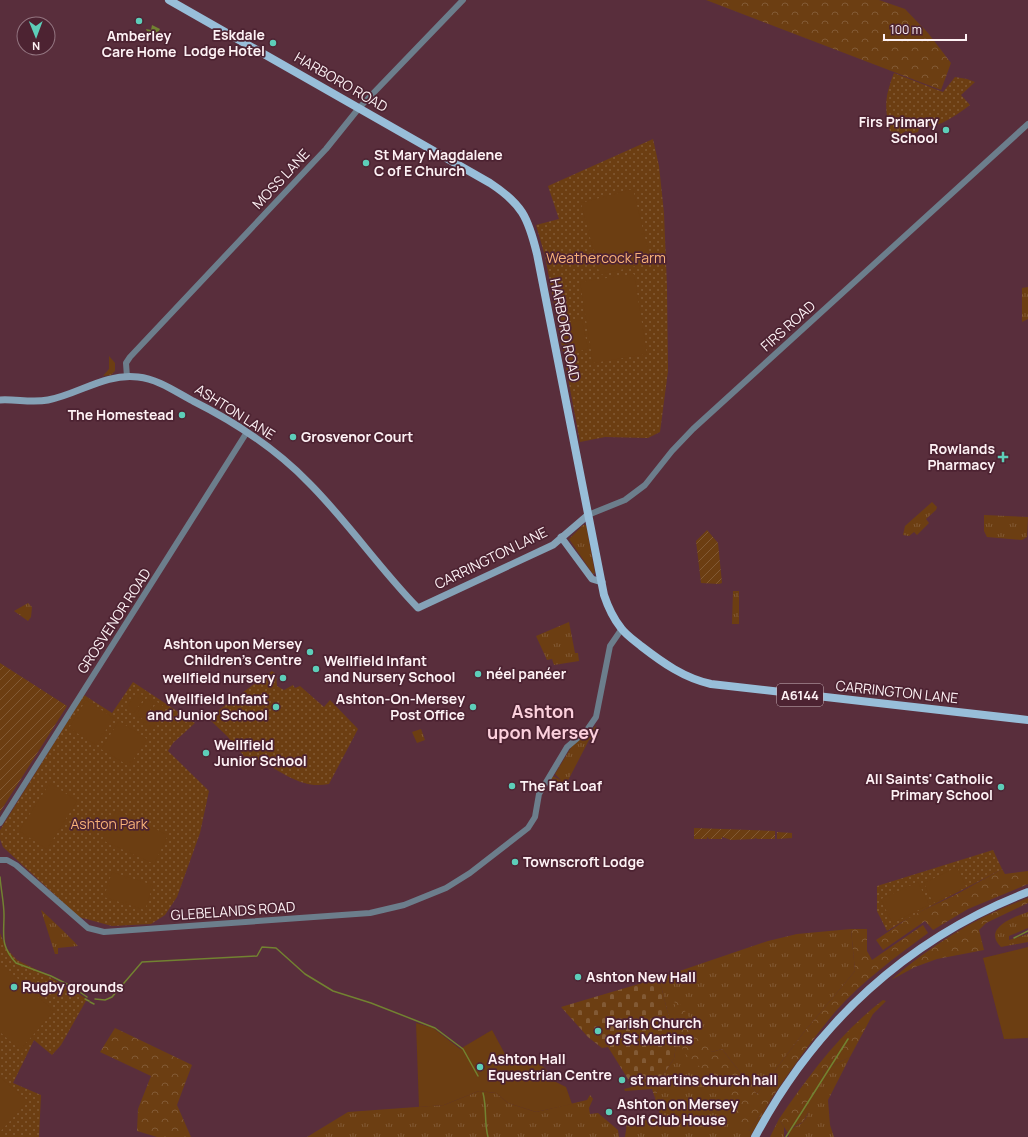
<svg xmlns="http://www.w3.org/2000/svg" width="1028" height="1137" viewBox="0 0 1028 1137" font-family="Manrope,sans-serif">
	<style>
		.grass { fill: url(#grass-tufts) }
		.forest { fill: url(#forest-crowns) }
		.cemetery { fill: url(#cemetery-stones) }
		.park { fill: url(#park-dots) }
		.garden { fill: url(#garden-furrows) }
		.pitch { fill: #6c3e12 }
		.water { fill: #728231 }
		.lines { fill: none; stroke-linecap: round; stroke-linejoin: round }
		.stream { stroke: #728231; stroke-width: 1.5 }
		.tertiary { stroke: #6c7e8c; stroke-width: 6 }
		.secondary { stroke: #85a2b7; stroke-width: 7 }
		.primary { stroke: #98bed9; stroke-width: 8 }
		.poi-dot { fill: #5dceb9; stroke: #4d2332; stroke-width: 1.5 }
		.labels { text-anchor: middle; stroke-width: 3.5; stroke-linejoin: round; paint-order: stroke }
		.shield { fill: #4d2332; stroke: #c8b3ba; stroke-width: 1 }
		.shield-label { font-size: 13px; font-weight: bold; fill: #fdf1f4 }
		.poi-label { font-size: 14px; font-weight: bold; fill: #fdf1f4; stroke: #4d2332; text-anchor: start }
		.street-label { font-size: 14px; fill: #fdf1f4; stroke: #4d2332 }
		.park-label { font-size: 14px; fill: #f8b178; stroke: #4d2332 }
		.district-label { font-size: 18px; font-weight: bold; fill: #fbcfdb; stroke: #4d2332 }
	</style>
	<defs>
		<pattern id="grass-tufts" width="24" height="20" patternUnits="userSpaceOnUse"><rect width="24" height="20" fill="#6c3e12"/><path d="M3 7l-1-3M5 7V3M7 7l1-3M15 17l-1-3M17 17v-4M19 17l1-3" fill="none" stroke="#825a35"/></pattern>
		<pattern id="forest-crowns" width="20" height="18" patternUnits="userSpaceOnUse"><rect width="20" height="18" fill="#6c3e12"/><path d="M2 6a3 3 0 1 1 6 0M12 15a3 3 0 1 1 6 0" fill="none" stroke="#825a35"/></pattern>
		<pattern id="cemetery-stones" width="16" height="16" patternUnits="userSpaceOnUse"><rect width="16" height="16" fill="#6c3e12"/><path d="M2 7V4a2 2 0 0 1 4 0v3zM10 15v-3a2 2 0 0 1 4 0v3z" fill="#825a35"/></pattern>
		<pattern id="park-dots" width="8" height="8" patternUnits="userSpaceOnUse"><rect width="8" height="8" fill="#6c3e12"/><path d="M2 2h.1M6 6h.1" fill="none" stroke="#825a35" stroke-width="1.8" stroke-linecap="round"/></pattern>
		<pattern id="garden-furrows" width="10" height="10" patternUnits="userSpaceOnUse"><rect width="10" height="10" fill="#6c3e12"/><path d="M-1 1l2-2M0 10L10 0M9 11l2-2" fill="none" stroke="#825a35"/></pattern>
	</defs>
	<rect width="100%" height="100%" fill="#592e3c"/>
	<!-- grass -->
	<path class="grass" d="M1028 287V319L1022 322V288Z
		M109 356 115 363V371L111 375 103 376 109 369Z
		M932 502 937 507 936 510 926 519 929 523 917 535 914 532 909 536 903 535 905 526Z
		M984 515 1028 517 1027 537 1022 540 987 537 984 531Z
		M583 525H586L595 573 593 574 569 539Z
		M733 591H739V624H732Z
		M28 603 32 607 31 617 28 621 14 611Z
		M569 622 575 653H578L579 661 554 665 552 659 547 660 536 636Z
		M596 726 599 735 589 740 562 792 548 785 553 776 562 781 555 774 572 746Z
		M421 729 425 740 417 743 412 732Z
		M41 910C45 913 76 943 78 946L58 948V954H55Z
		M1028 912V928L1009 936V940L1028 934V942L1001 947C982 928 1014 917 1028 912Z
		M851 929 855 971 804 1032 757 1094 722 1049 712 1052 701 1038 712 1076 725 1089 729 1101 727 1113 749 1131 772 1098 750 1137H625L627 1123 661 1118 655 1098 662 1076 674 1059 676 1045 659 978 768 941 797 934Z
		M850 1057 828 1100 830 1125 834 1137H789L788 1133C792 1126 798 1127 803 1122 809 1116 809 1106 812 1099 817 1087 822 1083 824 1070Z
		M479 1091 496 1093 508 1103 536 1112 587 1100 590 1095 593 1099 589 1108 590 1114 598 1113 618 1130 619 1137H307L348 1112 444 1105Z
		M779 1119 784 1127V1137H770Z"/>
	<!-- forest -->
	<path class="forest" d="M706 0H879L905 9 928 33 951 63 941 90Z
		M1002 869 1005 874 1028 871V884L968 909 933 930 925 921 883 950 876 940 913 915 957 894Z
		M1028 898V903L986 923 979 930 984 950 937 959 915 967 891 980C931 945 978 916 1028 898Z
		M923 925 928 933C896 957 862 981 835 1012 804 1049 777 1091 749 1131L733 1123 727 1113C732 1077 702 1075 684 1052 680 1046 675 1006 674 997L681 1005 712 1052 722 1049 757 1094 804 1032 855 971 851 929H867V951L872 960Z
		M883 1000 886 1001 873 1014 850 1057 824 1070 821 1084 815 1092 809 1111 803 1122 791 1128 788 1133 779 1119C810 1074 839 1034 883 1000Z
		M115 1028 192 1065 177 1105 191 1137H157L137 1131 138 1109 151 1076 100 1052Z
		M662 1076 655 1098 652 1089 625 1091 624 1089C639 1086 645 1078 662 1076Z"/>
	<!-- cemetery -->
	<path class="cemetery" d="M659 978 676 1045 674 1059 662 1076 649 1078 633 1087 608 1047 602 1048 588 1037 561 1007Z"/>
	<!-- park -->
	<path class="park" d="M894 73 943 92 955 77 967 79 975 82 961 95 970 105C961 112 952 118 942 123 934 126 928 125 919 129L918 132 911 134 906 131 901 134 890 131C884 107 885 96 894 73Z
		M653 139 659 166 664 213 667 287 668 371 660 432 648 438 605 437 580 442 545 256 536 225 559 219 548 186Z
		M272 671 276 674 277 686 284 690 293 685 295 688 300 686 324 707 330 700 358 729 329 784C299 790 280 769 254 758L249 762 227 736 208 718Z
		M133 682 195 723 173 743 168 751 209 791 200 833 177 897 165 915 151 924 112 926 79 917 3 847 0 839V830L84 695 112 713Z
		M993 850 1002 869C964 890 924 908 887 931L877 911V886Z
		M0 933 6 948 17 960 45 974 87 999 61 1045 52 1055 34 1040 13 1083 41 1095 39 1137H0Z"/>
	<!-- garden -->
	<path class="garden" d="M707 530 718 543 722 583 719 584 701 583 696 541Z
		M0 663 67 706 0 812Z
		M694 828 775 831V839H757L756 838 754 839 731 840 722 837V839H709L707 837V839H694Z
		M777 832 792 833V838L777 839Z"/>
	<!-- pitch -->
	<path class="pitch" d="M633 189 651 262 600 275 581 203Z
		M634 274 647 354 593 363 580 282Z
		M582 320 588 349 571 353 565 323Z
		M137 692 145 697 134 713 126 709Z
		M147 698 154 703 144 720 136 715Z
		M86 700 114 718 96 745 69 728Z
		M157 702 166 708 152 730 143 724Z
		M119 721 147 739 129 766 101 749Z
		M50 783 77 801 47 849 19 831Z
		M116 810 168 835 154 864 102 840Z
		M957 867 966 887 933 903 924 883Z
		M112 872 153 885 145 910 104 897Z
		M918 882 929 905 892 923 881 899Z
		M1028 947V1038L1004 1039 983 958Z
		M0 963 54 1011 20 1050 0 1032Z
		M416 1023 433 1028 460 1049 492 1030 511 1065 528 1057 545 1068 554 1081 566 1087 572 1104 536 1112 508 1103 496 1093 479 1091 444 1105 419 1107Z
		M0 1077 28 1101 0 1132Z"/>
	<!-- water -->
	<path class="water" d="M152 25 160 29 157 34 149 36 146 29 151 30Z"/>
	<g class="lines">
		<!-- stream -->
		<path class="stream" d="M0 877C1 890 4 903 4 915 4 936 0 945 16 963L51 976 71 986 87 997
			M1014 938 1028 931
			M85 999 89 1001
			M95 999 105 1000 112 997 142 962 257 956 262 947 276 948 305 974 333 991 371 1003 435 1028 463 1049 478 1076
			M90 1002 94 1004
			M483 1093C487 1108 484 1122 488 1137
			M786 1137 848 1039"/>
		<!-- tertiary -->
		<path class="tertiary" d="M127 377 126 363 130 357 326 149 359 108 463 0
			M588 515 625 500 645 485 672 451 693 429 1028 124
			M0 823 247 432
			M0 860H7L16 865 88 928 104 932 370 913 404 905 446 888 470 873 528 828 535 817 539 794 567 747 587 730 596 717 610 646 621 630"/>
		<!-- secondary -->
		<path class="secondary" d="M0 400C16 399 32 403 48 400 79 394 105 373 138 377 158 379 176 392 193 401 235 422 276 449 309 483 348 522 379 568 418 608L553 545 588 515
			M561 537 592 579 602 582"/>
		<!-- primary -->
		<path class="primary" d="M169 0 490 183C522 204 528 217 537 254L604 595C608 607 613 618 621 628 626 635 635 641 641 646 663 663 684 678 711 684L1028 720
			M755 1137C815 1024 908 938 1028 892"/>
	</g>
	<!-- markers -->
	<g class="poi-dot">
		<circle cx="139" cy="21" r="4"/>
		<circle cx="273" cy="43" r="4"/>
		<circle cx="946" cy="130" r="4"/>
		<circle cx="366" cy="163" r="4"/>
		<circle cx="182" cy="415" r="4"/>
		<circle cx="293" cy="437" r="4"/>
		<path d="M1001 451h4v4h4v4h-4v4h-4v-4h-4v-4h4z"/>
		<circle cx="310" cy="652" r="4"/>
		<circle cx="316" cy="669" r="4"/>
		<circle cx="478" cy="674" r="4"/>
		<circle cx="283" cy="678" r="4"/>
		<circle cx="276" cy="707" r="4"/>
		<circle cx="473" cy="707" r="4"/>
		<circle cx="206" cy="753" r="4"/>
		<circle cx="512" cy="786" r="4"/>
		<circle cx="1001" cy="787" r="4"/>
		<circle cx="515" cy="862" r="4"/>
		<circle cx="578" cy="977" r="4"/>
		<circle cx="14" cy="987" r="4"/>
		<circle cx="598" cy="1031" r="4"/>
		<circle cx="480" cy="1067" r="4"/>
		<circle cx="622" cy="1080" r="4"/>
		<circle cx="609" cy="1112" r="4"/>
	</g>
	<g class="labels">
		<!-- shield labels -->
		<rect class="shield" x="777" y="684" width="46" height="22" rx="3"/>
		<g class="shield-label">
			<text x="800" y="700">A6144</text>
		</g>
		<!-- poi labels -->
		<g class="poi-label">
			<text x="265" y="40" text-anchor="end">Eskdale<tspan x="265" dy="16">Lodge Hotel</tspan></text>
			<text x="139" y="41" text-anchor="middle">Amberley<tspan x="139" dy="16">Care Home</tspan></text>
			<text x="938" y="127" text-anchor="end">Firs Primary<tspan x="938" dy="16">School</tspan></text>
			<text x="374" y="160">St Mary Magdalene<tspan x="374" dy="16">C of E Church</tspan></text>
			<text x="174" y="420" text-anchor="end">The Homestead</text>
			<text x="301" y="442">Grosvenor Court</text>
			<text x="995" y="454" text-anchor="end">Rowlands<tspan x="995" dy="16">Pharmacy</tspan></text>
			<text x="302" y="649" text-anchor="end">Ashton upon Mersey<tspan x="302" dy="16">Children's Centre</tspan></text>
			<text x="324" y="666">Wellfield Infant<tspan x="324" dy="16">and Nursery School</tspan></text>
			<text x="486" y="679">néel panéer</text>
			<text x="275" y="683" text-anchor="end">wellfield nursery</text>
			<text x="268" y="704" text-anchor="end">Wellfield Infant<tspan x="268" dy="16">and Junior School</tspan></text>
			<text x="465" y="704" text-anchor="end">Ashton-On-Mersey<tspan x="465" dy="16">Post Office</tspan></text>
			<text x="214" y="750">Wellfield<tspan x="214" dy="16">Junior School</tspan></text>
			<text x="993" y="784" text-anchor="end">All Saints' Catholic<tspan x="993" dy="16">Primary School</tspan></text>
			<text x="520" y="791">The Fat Loaf</text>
			<text x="523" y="867">Townscroft Lodge</text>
			<text x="586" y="982">Ashton New Hall</text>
			<text x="22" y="992">Rugby grounds</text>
			<text x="606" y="1028">Parish Church<tspan x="606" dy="16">of St Martins</tspan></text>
			<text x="488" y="1064">Ashton Hall<tspan x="488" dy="16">Equestrian Centre</tspan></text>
			<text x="630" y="1085">st martins church hall</text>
			<text x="617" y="1109">Ashton on Mersey<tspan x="617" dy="16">Golf Club House</tspan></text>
		</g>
		<!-- street labels -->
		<g class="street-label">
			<text transform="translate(341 82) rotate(30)" y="5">HARBORO ROAD</text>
			<text transform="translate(281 179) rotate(-47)" y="5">MOSS LANE</text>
			<text transform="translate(788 326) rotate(-42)" y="5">FIRS ROAD</text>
			<text transform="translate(565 330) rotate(79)" y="5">HARBORO ROAD</text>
			<text transform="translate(235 412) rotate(32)" y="5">ASHTON LANE</text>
			<text transform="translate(491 558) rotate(-26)" y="5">CARRINGTON LANE</text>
			<text transform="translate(114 621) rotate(-57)" y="5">GROSVENOR ROAD</text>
			<text transform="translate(897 692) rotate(6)" y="5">CARRINGTON LANE</text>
			<text transform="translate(233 911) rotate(-4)" y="5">GLEBELANDS ROAD</text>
		</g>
		<!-- park labels -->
		<g class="park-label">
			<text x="606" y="263">Weathercock Farm</text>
			<text x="109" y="829">Ashton Park</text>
		</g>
		<!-- district labels -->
		<g class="district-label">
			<text x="543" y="718">Ashton<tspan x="543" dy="21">upon Mersey</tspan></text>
		</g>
	</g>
	<!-- north arrow -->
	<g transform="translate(36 36) rotate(179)"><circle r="19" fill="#4d2332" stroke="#937580"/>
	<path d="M0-3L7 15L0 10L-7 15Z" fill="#5dceb9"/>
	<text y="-6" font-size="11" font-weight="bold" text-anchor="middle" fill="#fdf1f4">N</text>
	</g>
	<!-- scale -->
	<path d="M884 34v6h82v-6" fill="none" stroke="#fdf1f4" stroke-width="2"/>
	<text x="890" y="34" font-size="12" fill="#fdf1f4" stroke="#4d2332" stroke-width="3" paint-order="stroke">100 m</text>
</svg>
